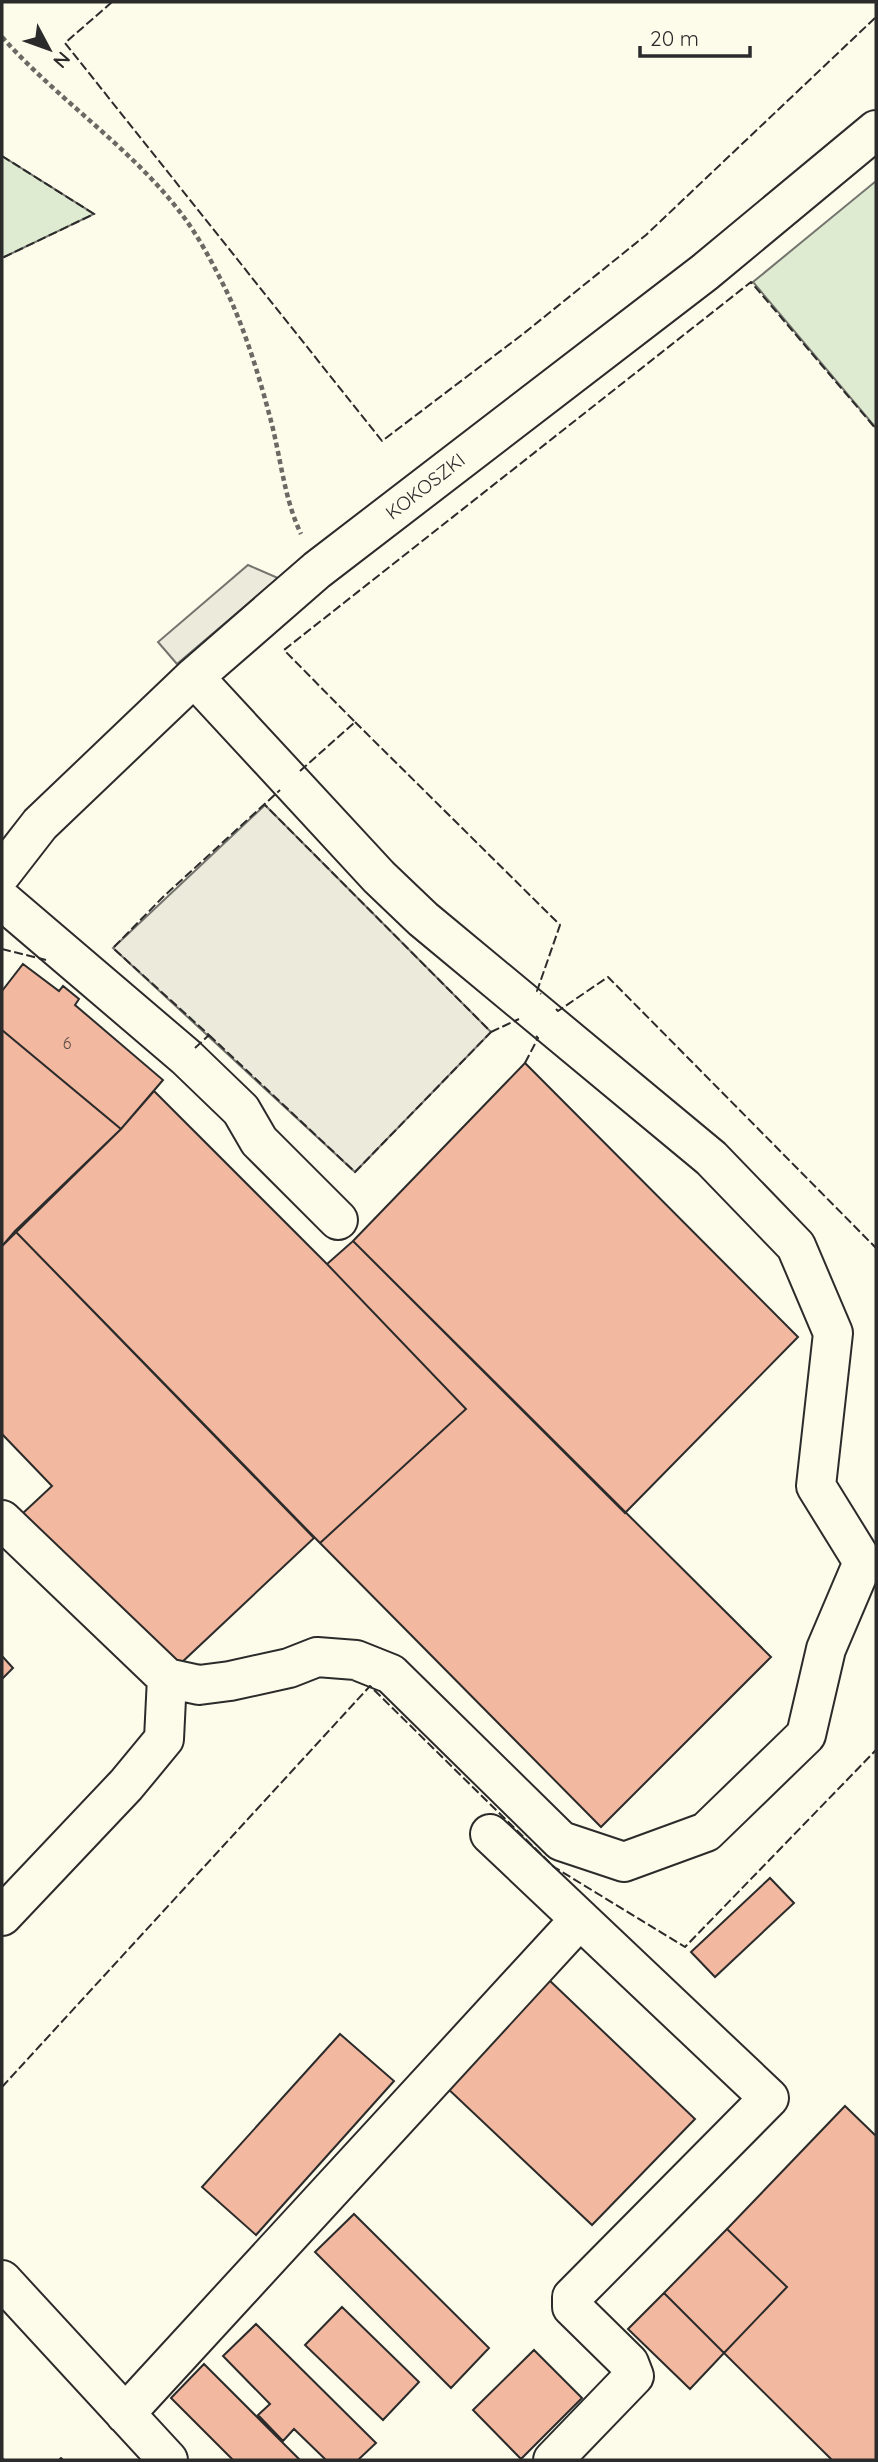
<svg xmlns="http://www.w3.org/2000/svg" width="878" height="2462" viewBox="0 0 878 2462" font-family="Quicksand,sans-serif">
	<style>
		.green { fill: #deebd1; stroke: #74746e; stroke-width: 2 }
		.parking { fill: #eceadb; stroke: #74746e; stroke-width: 2 }
		.building { fill: #f2b8a0; stroke: #2b2b2b; stroke-width: 2 }
		.lines { fill: none; stroke-linecap: round; stroke-linejoin: round }
		.minor-casing { stroke: #2b2b2b; stroke-width: 42 }
		.path { stroke: #6a6964; stroke-width: 4.5; stroke-dasharray: 5 3.5; stroke-linecap: butt }
		.minor { stroke: #fdfbea; stroke-width: 38 }
		.fence { stroke: #2b2b2b; stroke-width: 2; stroke-dasharray: 9 3.5; stroke-linecap: butt }
		.labels { text-anchor: middle; stroke-width: 5; stroke-linejoin: round; paint-order: stroke }
		.number-label { font-size: 16px; fill: #5d4e48 }
		.street-label { font-size: 19px; fill: #2b2b2b; stroke: #fdfbea }
	</style>
	<rect width="100%" height="100%" fill="#fdfbea"/>
	<!-- green -->
	<path class="green" d="M2 156 94 214 2 258Z
		M876 181V428L753 282Z"/>
	<!-- parking -->
	<path class="parking" d="M248 565 278 578 177 664 158 642Z
		M265 805 491 1032 355 1172 113 948Z"/>
	<!-- building -->
	<path class="building" d="M23 964 59 991 63 986 79 999 75 1005 163 1080 121 1129 2 1030V991Z
		M2 1030 121 1129 2 1246Z
		M525 1063 798 1337 625 1513 353 1241Z
		M154 1091 327 1264 466 1409 320 1543 15 1231 121 1129Z
		M15 1231 314 1538 180 1664 22 1514 52 1486 2 1434V1246Z
		M353 1241 771 1657 601 1827 320 1543 466 1409 327 1264Z
		M2 1656 13 1668 2 1679Z
		M770 1878 794 1903 715 1977 691 1952Z
		M548 1979 695 2119 592 2225 445 2086Z
		M340 2034 394 2081 256 2235 202 2187Z
		M845 2106 876 2136V2460H832L724 2353 787 2287 727 2229Z
		M354 2214 489 2348 451 2388 315 2252Z
		M727 2229 787 2287 724 2353 664 2293Z
		M664 2293 724 2353 690 2389 628 2329Z
		M342 2307 419 2382 383 2420 305 2345Z
		M256 2324 376 2443 358 2460H326L294 2429 283 2441 258 2415 270 2404 223 2356Z
		M534 2350 582 2398 521 2459 473 2410Z
		M204 2364 300 2460H233L171 2398Z"/>
	<g class="lines">
		<!-- minor casing -->
		<g class="minor-casing">
			<path id="minor" d="M2 873 40 824 194 677 317 570 705 272 876 130
				M2 900 186 1057 241 1110 259 1141 338 1220
				M2 1520 167 1678 199 1685 230 1681 289 1668 317 1657 356 1660 391 1674 561 1841 624 1862 706 1832 806 1735 826 1649 863 1562 816 1486 833 1333 796 1246 711 1158 423 919 379 877 194 677
				M490 1834 769 2098 572 2297V2307L629 2363 634 2376 553 2460
				M2 1916 126 1785 164 1739 167 1678
				M2 2280 168 2460
				M125 2414 580 1919"/>
		</g>
		<!-- path -->
		<path class="path" d="M2 37C57 99 129 146 180 212 198 235 213 264 226 290 245 329 260 379 271 421 281 459 284 498 301 534"/>
		<!-- minor -->
		<use href="#minor" class="minor"/>
		<!-- fence -->
		<path class="fence" d="M112 2 65 43 382 441 523 334 646 235 876 17
			M2 156 94 214 2 258
			M355 722 560 925 537 991 541 994
			M300 771 355 722 284 650 751 282 876 429
			M2 949 46 960
			M556 1009 558 1011 608 977 876 1248
			M491 1032 519 1019
			M209 1035 355 1172 491 1032 265 805
			M195 1048 209 1035 113 948 163 897 280 790
			M525 1063 538 1038 536 1036
			M2 2087 370 1686 554 1867 685 1947 876 1750
			M2 2458 4 2460
			M59 2460 61 2458 63 2460"/>
	</g>
	<g class="labels">
		<!-- number labels -->
		<g class="number-label">
			<text x="67" y="1049">6</text>
		</g>
		<!-- street labels -->
		<g class="street-label">
			<text transform="translate(425 486) rotate(-38)" y="7">KOKOSZKI</text>
		</g>
	</g>
	<!-- border -->
	<rect width="878" height="2462" fill="none" stroke="#2b2b2b" stroke-width="7"/>
	<!-- north arrow -->
	<g transform="translate(49 49) rotate(131)" stroke="#fdfbea" stroke-width="5" paint-order="stroke">
	<path d="M0-5L12 26L0 18L-12 26Z" fill="#2b2b2b"/>
	<text y="-10" font-size="19" font-weight="bold" text-anchor="middle" fill="#2b2b2b">N</text>
	</g>
	<!-- scale -->
	<path d="M640 46v10h110v-10" fill="none" stroke="#2b2b2b" stroke-width="3.5"/>
	<text x="650" y="46" font-size="21" fill="#2b2b2b" stroke="#fdfbea" stroke-width="5" paint-order="stroke">20 m</text>
</svg>
